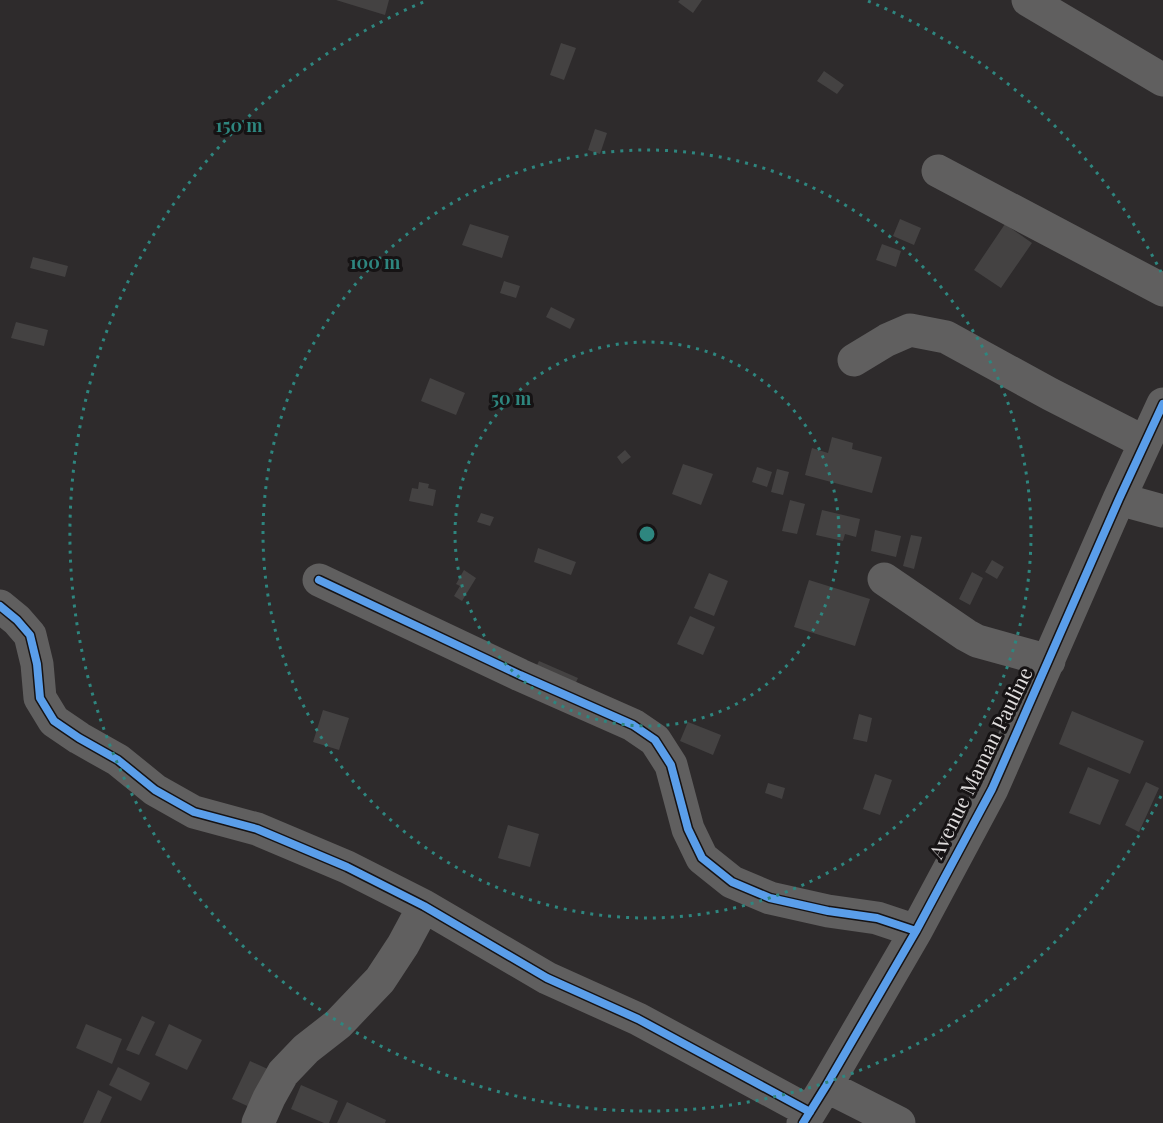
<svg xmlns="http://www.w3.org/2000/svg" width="1163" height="1123" viewBox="0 0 1163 1123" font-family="'Playfair Display',serif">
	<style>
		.building { fill: #444242 }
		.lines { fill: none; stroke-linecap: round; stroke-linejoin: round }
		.minor { stroke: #605f5f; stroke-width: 33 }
		.cycleway-casing { stroke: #161314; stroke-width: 11 }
		.cycleway { stroke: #5a9eea; stroke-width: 8 }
		.ring { fill: none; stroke: #2e867f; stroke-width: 3; stroke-dasharray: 3 6 }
		.labels { text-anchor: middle; stroke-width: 6; stroke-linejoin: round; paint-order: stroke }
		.street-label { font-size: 20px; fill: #e1dede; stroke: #161314 }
		.centre { fill: #2e867f; stroke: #161314; stroke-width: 3 }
		.ring-label { font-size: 18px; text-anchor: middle; font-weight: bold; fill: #2e867f; stroke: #161314; stroke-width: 6; stroke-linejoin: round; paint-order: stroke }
	</style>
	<rect width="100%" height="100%" fill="#2e2b2c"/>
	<!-- building -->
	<path class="building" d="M336 0H389L385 15Z
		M680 0H702L693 13 678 2Z
		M561 43 576 48 564 80 550 75Z
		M824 71 844 85 837 94 817 81Z
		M595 129 607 133 600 154 588 150Z
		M900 219 921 228 914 245 893 236Z
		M470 224 509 236 502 258 462 245Z
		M1005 224 1032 243 1001 288 974 270Z
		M882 244 901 251 896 267 876 260Z
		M33 257 68 266 65 277 30 268Z
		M504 281 520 286 516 298 500 293Z
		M551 307 575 319 570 329 546 317Z
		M16 322 48 330 44 346 11 338Z
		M430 378 465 393 456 415 421 401Z
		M832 437 853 443 852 449 882 457 872 493 805 475 812 448 828 453Z
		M625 450 631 457 622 464 617 457Z
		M683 464 713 474 701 505 672 494Z
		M757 467 772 472 767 487 752 482Z
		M777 469 789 472 783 495 771 492Z
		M419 482 429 484 428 488 436 490 433 506 409 501 412 488 418 489Z
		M790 500 805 504 797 534 782 531Z
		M822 510 860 519 856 537 845 534 843 541 816 535Z
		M481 513 494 517 490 526 477 522Z
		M875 530 901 536 896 557 871 551Z
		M911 535 922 537 914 569 903 566Z
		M538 548 576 562 571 575 534 562Z
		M992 560 1004 567 997 579 985 572Z
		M464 570 476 578 462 601 454 596 460 586 456 584Z
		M972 572 983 578 970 605 959 599Z
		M709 573 728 581 714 616 694 608Z
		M809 580 870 599 855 646 794 627Z
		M690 616 715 627 703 655 677 644Z
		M539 661 578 678 571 693 532 675Z
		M323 710 349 718 339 750 313 742Z
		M1072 711 1144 741 1130 774 1059 744Z
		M859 714 872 718 867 742 853 739Z
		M688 722 721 735 713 755 680 741Z
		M1088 767 1119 780 1100 825 1069 813Z
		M875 774 892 780 880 815 863 809Z
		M1146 782 1159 788 1139 832 1125 825Z
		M768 783 785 788 782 799 765 793Z
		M508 825 539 834 530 867 498 858Z
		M142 1016 155 1022 139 1055 126 1050Z
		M86 1024 122 1039 112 1064 76 1048Z
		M169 1024 202 1040 187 1070 155 1055Z
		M250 1061 272 1071 254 1109 232 1099Z
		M118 1067 150 1083 141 1101 109 1085Z
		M301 1085 338 1101 329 1123H324L291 1109Z
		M98 1090 112 1097 100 1123H83Z
		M347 1102 386 1120 385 1123H337Z"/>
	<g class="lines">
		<!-- minor -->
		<path class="minor" d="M1028 0 1163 80
			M938 171 1163 290
			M854 360 887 340 910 330 946 337 1050 394 1144 442
			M1119 499 1163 511
			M884 579 966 635 977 641 1049 661
			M319 580 520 675 633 725 655 740 671 765 688 829 702 858 732 882 770 898 828 911 877 918 916 931
			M0 606 17 620 30 635 37 664 40 698 54 721 79 738 118 760 155 790 194 812 257 829 347 867 424 906 547 978 638 1019 810 1112
			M826 1086 899 1123
			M258 1123 269 1098 283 1073 306 1049 338 1024 380 980 403 945 424 906
			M803 1123 826 1086 916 931 992 789 1119 499 1163 404"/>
		<!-- cycleway casing -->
		<g class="cycleway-casing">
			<path id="cycleway" d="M319 580 520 675 633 725 655 740 671 765 688 829 702 858 732 882 770 898 828 911 877 918 916 931
				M0 606 17 620 30 635 37 664 40 698 54 721 79 738 118 760 155 790 194 812 257 829 347 867 424 906 547 978 638 1019 810 1112
				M803 1123 826 1086 916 931 992 789 1119 499 1163 404"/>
		</g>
		<!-- cycleway -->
		<use href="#cycleway" class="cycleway"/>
	</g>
	<!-- distance rings -->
	<g class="ring">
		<circle cx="647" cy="534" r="192"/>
		<circle cx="647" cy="534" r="384"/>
		<path d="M1161 796A577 577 0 1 1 426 1M868 1A577 577 0 0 1 1161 272"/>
	</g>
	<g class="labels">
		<!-- street labels -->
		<g class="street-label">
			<text transform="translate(981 763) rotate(-64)" y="7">Avenue Maman Pauline</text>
		</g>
	</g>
	<circle cx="647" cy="534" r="9" class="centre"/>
	<g class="ring-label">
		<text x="239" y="132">150 m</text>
		<text x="375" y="269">100 m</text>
		<text x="511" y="405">50 m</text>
	</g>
</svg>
